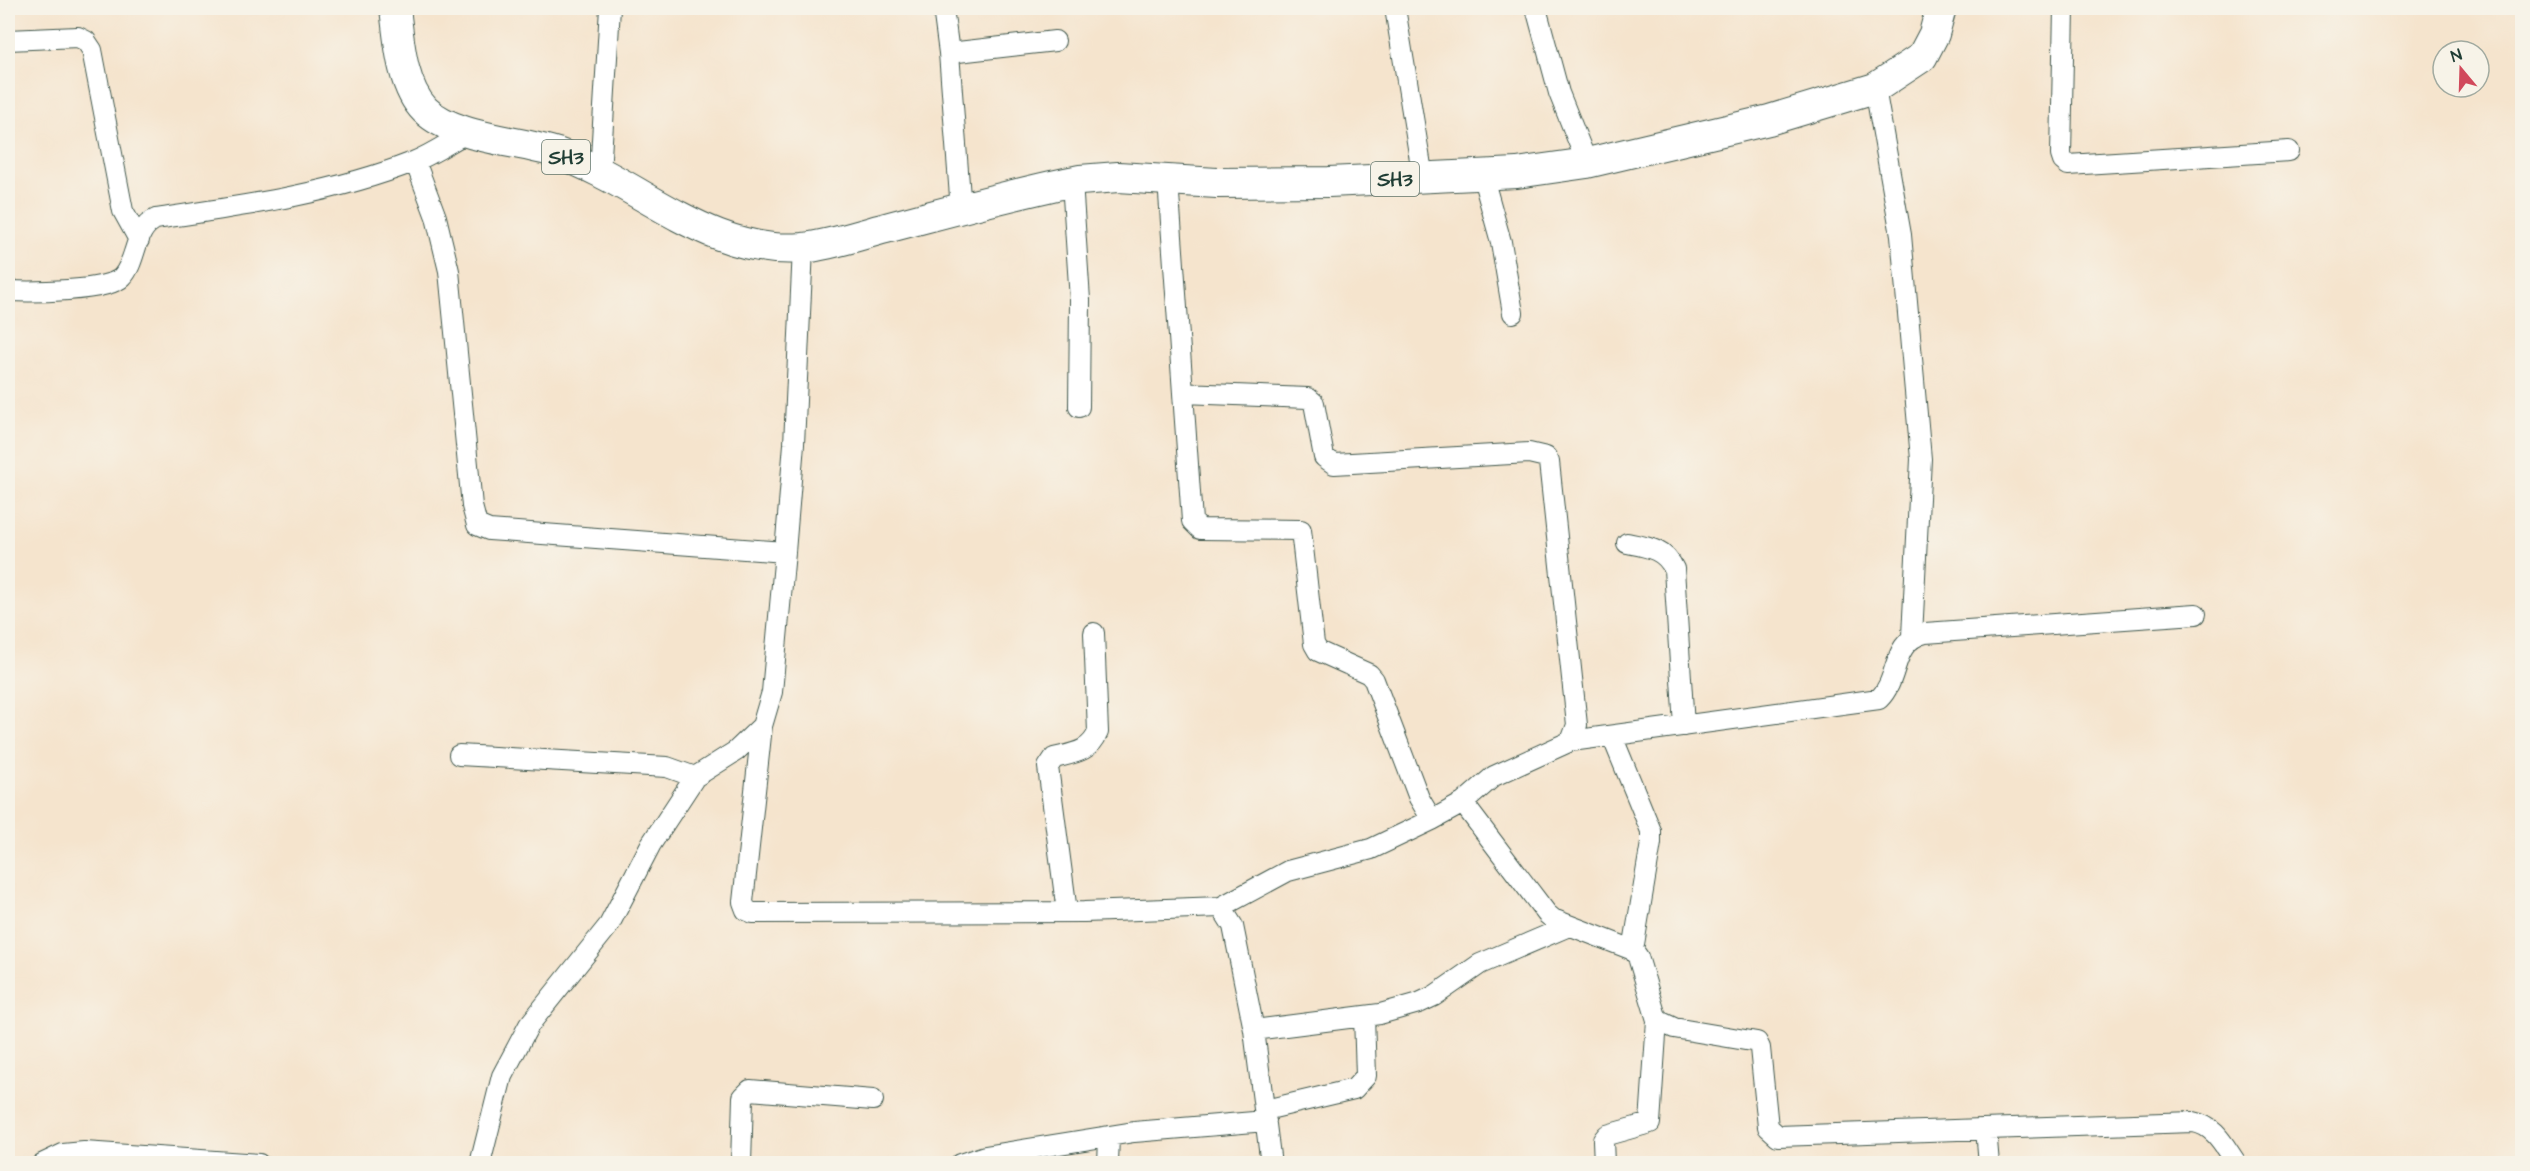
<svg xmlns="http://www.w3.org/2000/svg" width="2530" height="1171" viewBox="0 0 2530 1171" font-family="'Architects Daughter',sans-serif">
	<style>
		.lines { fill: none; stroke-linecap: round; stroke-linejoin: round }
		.street-casing { stroke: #3f564b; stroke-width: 22 }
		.primary-casing { stroke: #3f564b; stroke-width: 32 }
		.street { stroke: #fff; stroke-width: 20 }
		.primary { stroke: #fff; stroke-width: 30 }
		.labels { text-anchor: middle; stroke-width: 4.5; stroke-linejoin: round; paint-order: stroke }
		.shield { fill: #f7f3e8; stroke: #60746a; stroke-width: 1.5 }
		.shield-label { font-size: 20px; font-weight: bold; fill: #1f3d34 }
	</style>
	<rect width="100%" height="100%" fill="#f7f3e8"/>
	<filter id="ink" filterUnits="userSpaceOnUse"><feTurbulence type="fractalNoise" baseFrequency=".0167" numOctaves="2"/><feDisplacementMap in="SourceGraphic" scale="12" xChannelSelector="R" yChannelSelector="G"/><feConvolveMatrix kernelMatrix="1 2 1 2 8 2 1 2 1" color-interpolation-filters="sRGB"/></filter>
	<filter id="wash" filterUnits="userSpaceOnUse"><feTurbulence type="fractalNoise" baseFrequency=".008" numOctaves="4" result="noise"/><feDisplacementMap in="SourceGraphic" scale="24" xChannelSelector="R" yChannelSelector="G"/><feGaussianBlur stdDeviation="1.35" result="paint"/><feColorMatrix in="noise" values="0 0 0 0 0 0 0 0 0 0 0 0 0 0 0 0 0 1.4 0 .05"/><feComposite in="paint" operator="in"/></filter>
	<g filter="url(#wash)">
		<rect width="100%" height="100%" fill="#f5e4cd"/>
	</g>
	<g filter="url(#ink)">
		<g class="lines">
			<!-- street casing -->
			<g class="street-casing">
				<path id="street" d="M943 8 949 53 961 210
					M1395 8 1423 178
					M1536 8 1559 93 1587 163
					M2064 8 2061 155 2063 161 2068 165 2289 151
					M8 40 78 37 86 41 92 50 123 211 139 240
					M949 53 1055 41
					M1875 88 1901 235 1921 459 1912 636
					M415 161 436 217 449 271 472 506 477 525 489 530 785 552
					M600 173 610 8
					M1482 174 1501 242 1513 313
					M1168 180 1192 521 1200 529 1301 530 1314 644 1318 651 1369 674 1374 680 1419 798 1432 820
					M1072 182 1080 300 1079 407
					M8 291C29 292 108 292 122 277 138 260 133 229 156 219 243 206 331 194 413 162 433 154 451 141 470 131
					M1184 393 1308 398 1314 403 1324 457 1334 464 1529 453 1546 457 1549 462 1577 725 1571 741 1494 776 1463 803 1432 820 1371 849 1288 871 1221 907
					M1627 543C1648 547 1665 549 1674 569L1684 726
					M762 726 743 902 746 910 753 913 1084 912 1221 907 1233 926 1254 1030 1271 1164
					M1612 736 1651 831V843L1633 950
					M1571 741 1879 699C1901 677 1890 642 1925 633L2196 614
					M459 755 667 767 695 777
					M1463 803 1547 914 1553 919 1633 950 1638 957 1657 1020 1674 1028 1757 1042 1760 1048 1768 1127 1778 1136 2193 1122C2216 1126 2224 1146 2237 1164
					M1067 912 1048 767 1054 758C1074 753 1090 752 1098 732L1094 633
					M1254 1030 1380 1014 1419 1003 1434 996 1480 964 1569 926
					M1265 1110 1354 1089 1366 1076 1364 1016
					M1986 1129 1989 1164
					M42 1164 63 1154 84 1152 259 1164
					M480 1164 502 1076 529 1025 609 925 651 844 695 777 736 751 762 726 772 692 785 552 794 444 803 248
					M741 1164 743 1097 750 1090 873 1100
					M960 1164 985 1156 1134 1132 1266 1121
					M1108 1164 1109 1136
					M1604 1164 1603 1140 1607 1135 1650 1123 1657 1020"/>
			</g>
			<!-- primary casing -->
			<g class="primary-casing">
				<path id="primary" d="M395 8C399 39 401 86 425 110 455 139 519 140 557 153 641 183 708 256 803 248 831 245 859 235 886 228 951 211 1015 193 1080 180L1118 177 1217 183 1329 182 1517 173 1587 163 1769 120 1875 88 1922 57 1934 34 1941 8"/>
			</g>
			<!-- street -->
			<use href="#street" class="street"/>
			<!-- primary -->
			<use href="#primary" class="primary"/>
		</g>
	</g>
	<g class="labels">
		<!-- shield labels -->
		<g class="shield">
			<rect x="542" y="140" width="48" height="34" rx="4.5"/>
			<rect x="1371" y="162" width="48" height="34" rx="4.5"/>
		</g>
		<g class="shield-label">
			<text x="566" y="164">SH3</text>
			<text x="1395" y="186">SH3</text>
		</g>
	</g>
	<!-- margin -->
	<rect width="2530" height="1171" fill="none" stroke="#f7f3e8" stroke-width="30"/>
	<!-- north arrow -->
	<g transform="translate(2461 69) rotate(341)"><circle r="28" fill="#f7f3e8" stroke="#a1aaa0" stroke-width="1.5"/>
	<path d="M0-4.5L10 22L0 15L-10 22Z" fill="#d1495b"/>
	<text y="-9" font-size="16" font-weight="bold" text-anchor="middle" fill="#1f3d34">N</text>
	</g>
</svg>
